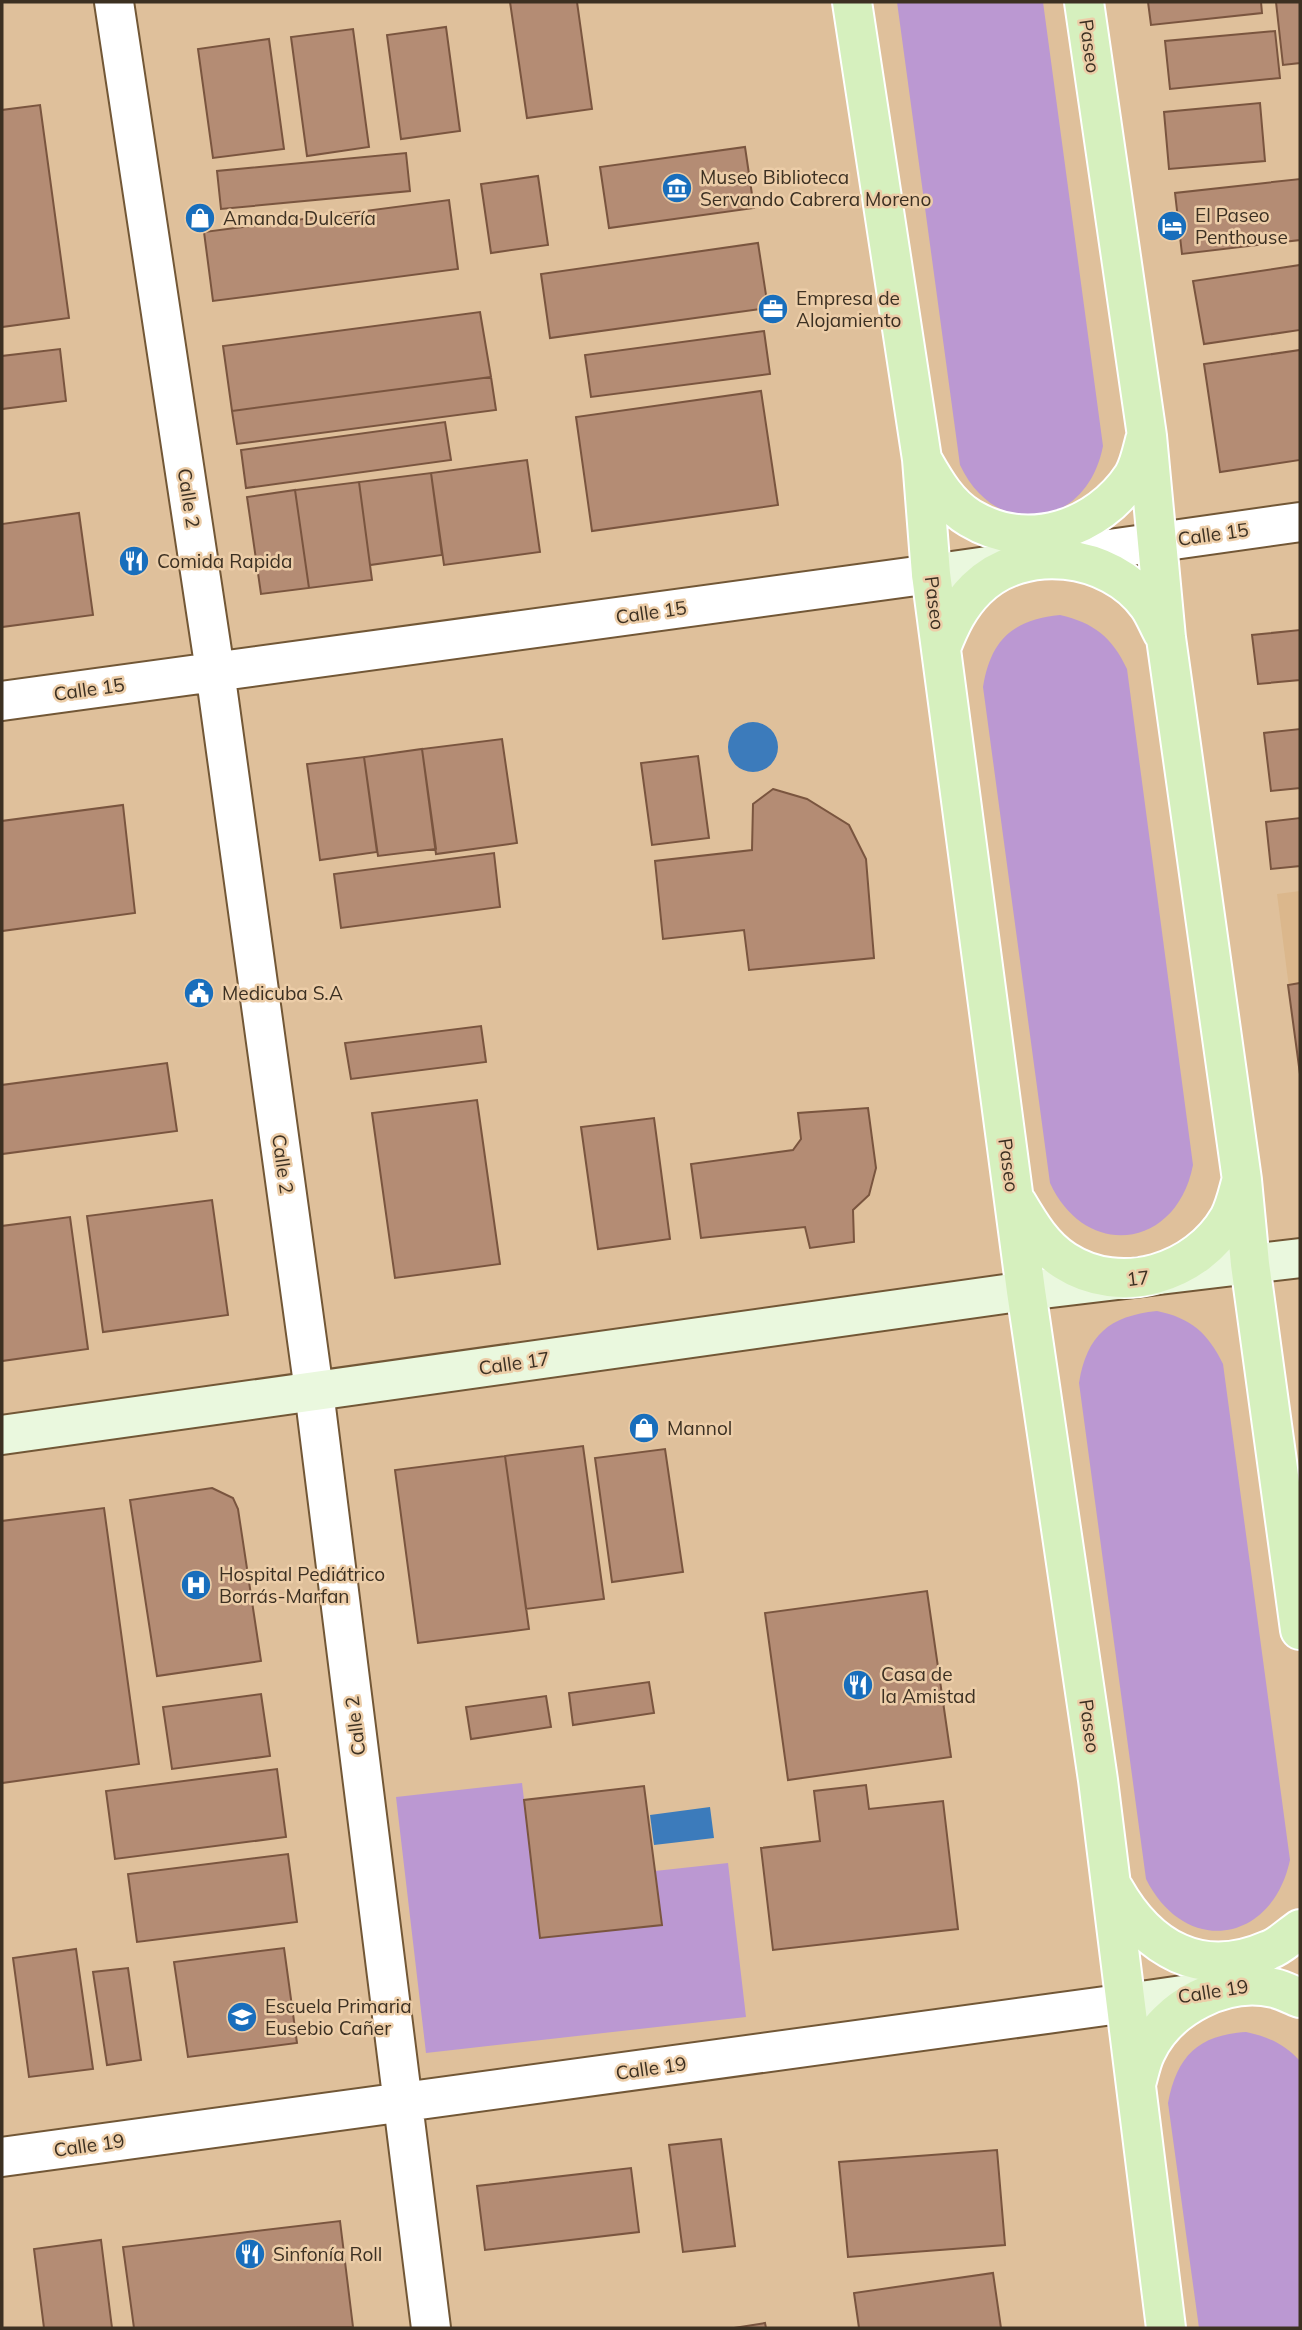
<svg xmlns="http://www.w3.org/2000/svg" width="1302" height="2330" viewBox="0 0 1302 2330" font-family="Mulish,sans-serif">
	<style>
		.built { fill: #dbb78c }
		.green { fill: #bb98d2 }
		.water { fill: #3c7bbb }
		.building { fill: #b48c74; stroke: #7a553f; stroke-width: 2 }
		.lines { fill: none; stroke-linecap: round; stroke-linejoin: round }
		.street-casing { stroke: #725736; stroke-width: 42 }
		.secondary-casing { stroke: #725736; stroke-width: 42 }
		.primary-casing { stroke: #fff; stroke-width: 42 }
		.street { stroke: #fff; stroke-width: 38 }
		.secondary { stroke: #eaf8de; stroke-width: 38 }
		.primary { stroke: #d6f0be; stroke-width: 38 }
		.labels { text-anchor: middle; stroke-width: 5; stroke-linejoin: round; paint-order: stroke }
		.street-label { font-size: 19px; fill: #3c3022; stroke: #eccda8 }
		.poi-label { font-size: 19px; fill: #3c3022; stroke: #eccda8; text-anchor: start }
	</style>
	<rect width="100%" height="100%" fill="#dfc09b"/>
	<!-- built -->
	<path class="built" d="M1300 891V1074L1277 894Z"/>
	<!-- green -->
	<path class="green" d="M897 2H1043L1103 446C1087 529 996 542 960 465Z
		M1060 615C1094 623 1112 637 1127 669L1193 1165C1177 1249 1086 1261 1050 1183L983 687C991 639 1013 620 1060 615Z
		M1157 1311C1191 1318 1208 1333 1223 1364L1290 1860C1272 1944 1185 1957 1146 1879L1079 1383C1087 1335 1109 1316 1157 1311Z
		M522 1783 541 1938 661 1925 655 1871 728 1863 746 2017 426 2053 396 1797Z
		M1246 2032C1269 2037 1284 2044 1300 2061V2328H1199L1168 2103C1177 2056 1198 2035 1246 2032Z"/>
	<!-- water -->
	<path class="water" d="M728 747a25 25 0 1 1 50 0a25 25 0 1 1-50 0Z
		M710 1807 714 1838 654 1845 650 1815Z"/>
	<!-- building -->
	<path class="building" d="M510 2H577L592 109 527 118Z
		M1148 2H1261L1262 13 1151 25Z
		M1276 2H1300V63L1283 65Z
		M446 27 460 131 401 139 387 35Z
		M353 29 369 147 307 156 291 37Z
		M1275 31 1280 78 1170 89 1165 41Z
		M269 39 284 149 213 158 198 49Z
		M1260 103 1265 161 1169 169 1164 112Z
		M40 105 69 318 2 327V110Z
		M745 147 754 208 609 228 600 167Z
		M406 153 410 191 221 209 217 171Z
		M538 176 548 245 491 253 481 184Z
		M1300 179V240L1182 254 1175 193Z
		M449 200 458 269 213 301 204 232Z
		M758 243 768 308 550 338 541 274Z
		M1300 265V330L1204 344 1193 281Z
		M480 312 491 377 232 411 223 346Z
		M764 331 770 374 591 397 585 355Z
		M60 349 66 401 2 409V356Z
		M1300 350V460L1220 472 1204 364Z
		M491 377 496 410 237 444 232 411Z
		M761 391 778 505 592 531 576 417Z
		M445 422 451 460 246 488 241 450Z
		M527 460 540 552 444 565 431 473Z
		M431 473 442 555 370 565 359 482Z
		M359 482 372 580 309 588 295 490Z
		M295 490 309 588 261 594 247 497Z
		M79 513 93 615 2 627V524Z
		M1300 630V680L1258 684 1252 635Z
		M1300 729V788L1271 791 1264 733Z
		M502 739 517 843 436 854 422 749Z
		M422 749 436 849 378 856 364 757Z
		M698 756 709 838 652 845 641 763Z
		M364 757 377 852 320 860 307 764Z
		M773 789 807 799 849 825 866 859 874 958 749 970 744 930 663 939 655 861 752 850 753 804Z
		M123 805 135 913 2 931V821Z
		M1300 818V866L1271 869 1266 822Z
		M494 853 500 907 341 928 334 874Z
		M1300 983V1074L1288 985Z
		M481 1026 486 1062 351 1079 345 1043Z
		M167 1063 177 1131 2 1154V1085Z
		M477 1100 500 1264 395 1278 372 1113Z
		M868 1108 876 1168 869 1195 853 1210 854 1242 810 1248 805 1227 701 1238 691 1164 793 1150 801 1139 798 1113Z
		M654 1118 670 1239 598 1249 581 1127Z
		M212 1200 228 1315 103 1332 87 1216Z
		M70 1217 88 1349 2 1361V1226Z
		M583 1446 604 1599 526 1609 505 1456Z
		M665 1449 683 1572 612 1582 595 1458Z
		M505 1456 529 1629 418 1643 395 1470Z
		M212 1488 233 1498 238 1509 261 1661 157 1676 130 1500Z
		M104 1508 139 1764 2 1783V1521Z
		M927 1591 951 1757 788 1780 765 1613Z
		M649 1682 654 1713 573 1725 569 1693Z
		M261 1694 270 1756 172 1769 163 1707Z
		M546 1696 551 1727 471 1739 466 1707Z
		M277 1769 286 1837 115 1859 106 1791Z
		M866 1785 869 1809 943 1801 958 1929 773 1950 761 1848 820 1841 814 1791Z
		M644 1786 662 1925 540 1938 524 1800Z
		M288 1854 297 1922 137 1942 128 1874Z
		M284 1948 297 2043 188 2057 174 1962Z
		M76 1949 93 2069 29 2077 13 1958Z
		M128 1968 141 2060 107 2065 93 1972Z
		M721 2139 735 2246 683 2252 669 2145Z
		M997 2150 1005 2245 848 2257 839 2162Z
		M631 2168 639 2232 485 2250 477 2186Z
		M340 2221 353 2327 134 2328 123 2247Z
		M101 2240 112 2328H44L34 2249Z
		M993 2273 1001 2328H859L854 2293Z
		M765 2323 766 2328H734Z"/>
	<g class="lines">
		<!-- street casing -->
		<g class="street-casing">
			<path id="street" d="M114 2 215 671 314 1391 431 2328
				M1053 557 1300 522
				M2 701 931 574
				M2 2157 1127 2003"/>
		</g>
		<!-- secondary casing -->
		<g class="secondary-casing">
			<path id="secondary" d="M931 574 1023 561
				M2 1435 1026 1291 1300 1258
				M1127 2003 1217 1990"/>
		</g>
		<!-- primary casing -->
		<g class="primary-casing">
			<path id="primary" d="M852 2 922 459 931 574 1026 1291 1098 1780 1166 2328
				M1084 2 1147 436 1166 638 1242 1180 1250 1264 1300 1630
				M923 461C935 482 948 505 970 518 1028 553 1098 529 1133 476 1139 466 1142 452 1145 440
				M941 648C950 625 959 606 976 589 1023 542 1110 553 1148 605 1154 613 1158 624 1163 633
				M1017 1203C1030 1225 1043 1247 1065 1261 1121 1297 1197 1273 1229 1218 1235 1207 1238 1193 1241 1182
				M1114 1889C1148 1949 1201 1980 1269 1950 1280 1946 1290 1936 1300 1929
				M1136 2084C1139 2074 1141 2062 1146 2052 1167 2007 1225 1977 1274 1988 1283 1990 1292 1995 1300 1998"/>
		</g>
		<!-- street -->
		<use href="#street" class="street"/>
		<!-- secondary -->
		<use href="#secondary" class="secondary"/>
		<!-- primary -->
		<use href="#primary" class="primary"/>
	</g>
	<!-- icons -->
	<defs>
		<g id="museum-disc" transform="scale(1.575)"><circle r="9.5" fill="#186ebc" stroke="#eccda8"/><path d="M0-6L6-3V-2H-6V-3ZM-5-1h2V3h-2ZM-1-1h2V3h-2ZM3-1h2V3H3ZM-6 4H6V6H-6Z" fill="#fff"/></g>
		<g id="shop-disc" transform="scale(1.575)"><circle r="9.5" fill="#186ebc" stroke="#eccda8"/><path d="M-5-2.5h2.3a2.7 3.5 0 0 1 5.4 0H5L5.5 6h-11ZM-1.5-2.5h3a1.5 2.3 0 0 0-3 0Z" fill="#fff"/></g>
		<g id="hotel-disc" transform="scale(1.575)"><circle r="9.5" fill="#186ebc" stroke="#eccda8"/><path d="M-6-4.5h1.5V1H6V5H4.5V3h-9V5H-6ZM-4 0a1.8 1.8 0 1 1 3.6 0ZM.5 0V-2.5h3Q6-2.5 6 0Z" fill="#fff"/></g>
		<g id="office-disc" transform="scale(1.575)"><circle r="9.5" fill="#186ebc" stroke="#eccda8"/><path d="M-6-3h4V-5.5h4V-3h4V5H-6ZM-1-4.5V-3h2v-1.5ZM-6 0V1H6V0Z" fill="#fff"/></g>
		<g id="restaurant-disc" transform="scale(1.575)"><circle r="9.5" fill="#186ebc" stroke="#eccda8"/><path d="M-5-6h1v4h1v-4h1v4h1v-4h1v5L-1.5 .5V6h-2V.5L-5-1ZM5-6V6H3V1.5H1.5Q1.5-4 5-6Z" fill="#fff"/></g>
		<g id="civic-disc" transform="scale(1.575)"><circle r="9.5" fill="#186ebc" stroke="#eccda8"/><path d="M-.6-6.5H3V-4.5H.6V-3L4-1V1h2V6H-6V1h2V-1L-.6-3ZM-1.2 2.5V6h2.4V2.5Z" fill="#fff"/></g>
		<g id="hospital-disc" transform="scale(1.575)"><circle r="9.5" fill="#186ebc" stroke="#eccda8"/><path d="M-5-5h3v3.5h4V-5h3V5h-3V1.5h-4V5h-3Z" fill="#fff"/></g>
		<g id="school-disc" transform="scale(1.575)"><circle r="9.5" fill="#186ebc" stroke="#eccda8"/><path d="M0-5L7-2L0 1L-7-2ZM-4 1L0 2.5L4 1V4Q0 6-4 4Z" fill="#fff"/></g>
	</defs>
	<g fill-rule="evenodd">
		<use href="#museum-disc" x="677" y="188"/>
		<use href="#shop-disc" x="200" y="218"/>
		<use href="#hotel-disc" x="1172" y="226"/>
		<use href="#office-disc" x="773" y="309"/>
		<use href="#restaurant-disc" x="134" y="561"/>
		<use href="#civic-disc" x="199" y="993"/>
		<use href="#shop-disc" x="644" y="1428"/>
		<use href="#hospital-disc" x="196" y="1585"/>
		<use href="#restaurant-disc" x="858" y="1685"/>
		<use href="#school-disc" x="242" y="2017"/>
		<use href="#restaurant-disc" x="250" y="2254"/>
	</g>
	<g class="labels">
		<!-- street labels -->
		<g class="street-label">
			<text transform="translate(1090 46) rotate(82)" y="7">Paseo</text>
			<text transform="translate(189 498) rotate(81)" y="7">Calle 2</text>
			<text transform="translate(1213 534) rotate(-8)" y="7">Calle 15</text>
			<text transform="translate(935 603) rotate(83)" y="7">Paseo</text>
			<text transform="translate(651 612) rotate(-8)" y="7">Calle 15</text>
			<text transform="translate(89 689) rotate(-8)" y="7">Calle 15</text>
			<text transform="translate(283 1164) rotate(82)" y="7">Calle 2</text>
			<text transform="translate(1009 1165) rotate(82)" y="7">Paseo</text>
			<text transform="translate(1138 1278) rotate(-7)" y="7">17</text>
			<text transform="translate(514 1363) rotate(-8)" y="7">Calle 17</text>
			<text transform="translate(355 1726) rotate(-97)" y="7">Calle 2</text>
			<text transform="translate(1090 1726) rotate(82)" y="7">Paseo</text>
			<text transform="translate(1213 1991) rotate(-9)" y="7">Calle 19</text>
			<text transform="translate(651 2068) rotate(-8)" y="7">Calle 19</text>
			<text transform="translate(89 2145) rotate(-8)" y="7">Calle 19</text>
		</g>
		<!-- poi labels -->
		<g class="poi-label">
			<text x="700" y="184">Museo Biblioteca<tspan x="700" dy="22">Servando Cabrera Moreno</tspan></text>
			<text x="1195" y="222">El Paseo<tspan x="1195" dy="22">Penthouse</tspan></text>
			<text x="223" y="225">Amanda Dulcería</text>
			<text x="796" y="305">Empresa de<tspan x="796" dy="22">Alojamiento</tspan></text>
			<text x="157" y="568">Comida Rapida</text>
			<text x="222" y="1000">Medicuba S.A</text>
			<text x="667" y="1435">Mannol</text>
			<text x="219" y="1581">Hospital Pediátrico<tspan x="219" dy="22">Borrás-Marfan</tspan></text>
			<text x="881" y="1681">Casa de<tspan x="881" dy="22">la Amistad</tspan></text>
			<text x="265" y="2013">Escuela Primaria<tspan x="265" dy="22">Eusebio Cañer</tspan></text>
			<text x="273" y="2261">Sinfonía Roll</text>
		</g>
	</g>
	<!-- border -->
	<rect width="1302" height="2330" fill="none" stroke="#3c3022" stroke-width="7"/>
</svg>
